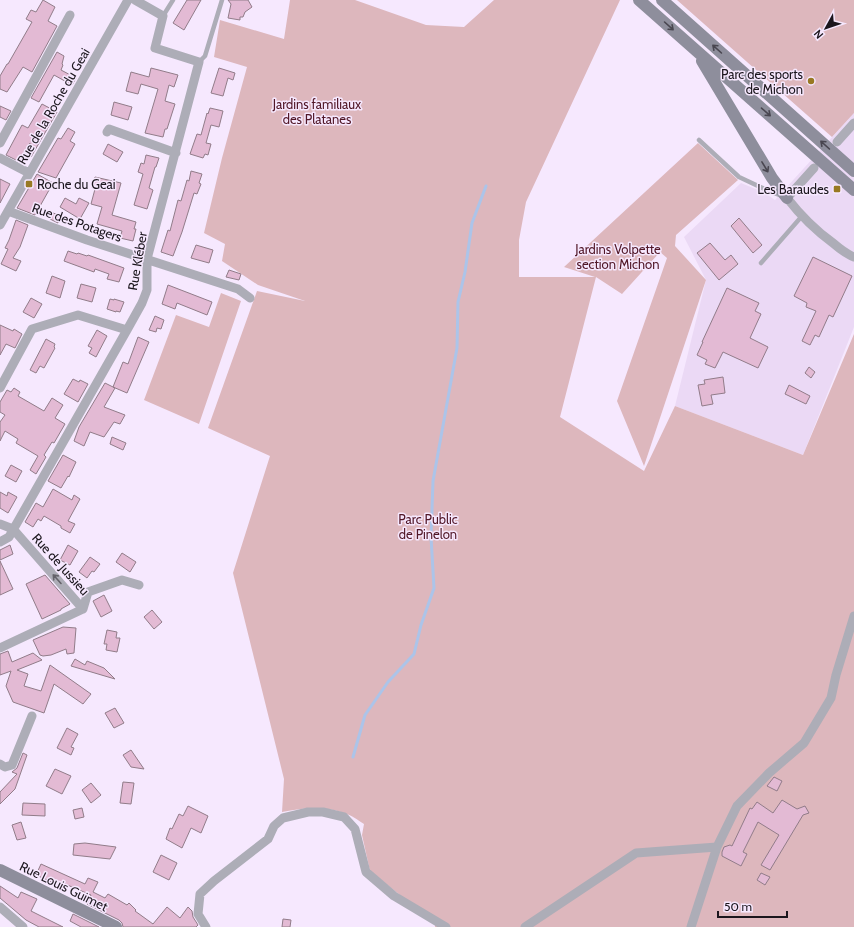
<svg xmlns="http://www.w3.org/2000/svg" width="854" height="927" viewBox="0 0 854 927" font-family="Cabin,sans-serif">
	<style>
		.built { fill: #ebd9f5 }
		.green { fill: #ddb7bd }
		.lines { fill: none; stroke-linecap: round; stroke-linejoin: round }
		.stream { stroke: #acc4e9; stroke-width: 3 }
		.building { fill: #e3bad4; stroke: #917c89 }
		.lane { stroke: #adadb7; stroke-width: 4.5 }
		.street { stroke: #adadb7; stroke-width: 9 }
		.secondary { stroke: #8e8e9c; stroke-width: 12 }
		.oneway { stroke: #494650 }
		.oneway2 { stroke: #64626a }
		.poi-dot { fill: #987922; stroke: #f6e8fe; stroke-width: 1.5 }
		.labels { text-anchor: middle; stroke-width: 3; stroke-linejoin: round; paint-order: stroke }
		.poi-label { font-size: 13px; fill: #1b161d; stroke: #f6e8fe; text-anchor: end }
		.park-label { font-size: 13px; fill: #511727; stroke: #f6e8fe }
		.street-label { font-size: 13px; fill: #1b161d; stroke: #f6e8fe }
	</style>
	<rect width="100%" height="100%" fill="#f6e8fe"/>
	<!-- built -->
	<path class="built" d="M854 113V327L803 455 675 406 706 280 684 237 741 183 765 193 775 200Z"/>
	<!-- green -->
	<path class="green" d="M290 0H355L426 25 464 27 494 0H620L526 202 519 240V277H595L564 267 698 143 738 180 676 235 675 246 706 280 644 466 617 401 667 258 660 252 622 294 596 277 560 417 644 471 675 406 803 455 854 334V927H435V923L370 871 362 835 364 824C358 820 351 815 344 813 323 805 303 808 282 812L284 779 233 573 270 456 208 428 257 291 305 301 258 285 222 261 225 244 204 233 222 158 247 67 214 57 220 20 284 39Z
		M677 0H854V113L832 137Z
		M221 293 241 301 199 424 144 400 176 315 209 327Z"/>
	<g class="lines">
		<!-- stream -->
		<path class="stream" d="M353 757 365 715 388 682 414 654 421 625 434 588 431 537 433 481 457 348 458 302 465 272 472 223 486 186"/>
	</g>
	<!-- building -->
	<path class="building" d="M43 0 55 7 48 21 57 26 32 72 23 67 7 92 0 89V76L7 64H8L32 22 26 19 31 10 36 12Z
		M187 0H201L184 30 173 23Z
		M228 0H248L252 7 245 12 243 17H240V20L228 18 231 4Z
		M57 52 64 56 62 64 63 65 61 70 76 78 72 85 54 75 39 102 31 98Z
		M151 68 178 75 174 87 169 85 165 101 175 104 167 129H165L163 137 145 133 158 89 141 84 138 94 126 91 131 72 149 77Z
		M219 68 235 73 233 80 228 78 223 96 211 93Z
		M114 102 132 107 128 120 111 115Z
		M42 104 57 112 31 157 30 143 20 162 6 155 22 125 28 128Z
		M0 106 11 111 6 120 0 117Z
		M210 108 223 111 219 127 211 125 206 143 211 144 208 155 205 154 203 158 190 154 197 134 201 135 207 113 208 114Z
		M68 128 75 132 70 141 75 144 56 178 38 172 58 138 61 139Z
		M108 144 123 152 117 162 103 154Z
		M146 155 159 158 156 167H155L149 188 153 190 147 209 134 205 143 174 138 172 141 163 144 164Z
		M191 171 202 174 199 183 201 184 197 194 194 193 182 232 173 256 161 252 168 230 170 231 178 200 181 201 187 180 189 181Z
		M37 174 53 183 35 215 17 208Z
		M95 177 121 183 112 215 136 222 134 229H136L133 241 120 238 122 231 97 224 102 207 91 204 95 189 92 188Z
		M0 179 10 184 0 203Z
		M65 198 76 204 79 198 89 203 80 219 60 207Z
		M53 213 62 216 58 223 50 219Z
		M739 218 762 245 753 253 731 226Z
		M16 220 28 225 20 247 13 258 21 261 16 271 1 264 8 249 5 248 9 240Z
		M710 243 725 260 731 255 738 264 719 280 697 253Z
		M196 245 213 250 209 263 191 258Z
		M68 251 77 254 78 253 87 256 88 255 124 268 119 282 107 279 109 274 95 269 94 272 64 261Z
		M813 257 852 276 833 317 829 315 819 337 815 335 810 345 802 341 816 311 806 307 807 303 794 296Z
		M229 270 241 274 239 280 226 277Z
		M52 276 65 281 60 298 46 293Z
		M81 284 96 288 92 302 77 298Z
		M168 285 212 302 207 315 177 303 175 309 162 304Z
		M727 288 759 303 755 311 761 314 750 338 768 347 758 368 723 352 715 368 705 364 707 360 697 355 703 342H702Z
		M31 298 42 304 34 318 23 312Z
		M110 299 114 300V299L124 302 120 312 116 311V312L107 309Z
		M155 316 164 320 161 329 157 328 156 332 149 330Z
		M0 325 13 331 14 329 22 334 15 348 6 344 0 355Z
		M97 330 107 336 96 357 89 353 92 348 88 346Z
		M138 337 149 342 127 393 113 387 123 362 128 364Z
		M46 339 55 344 54 347 55 348 44 368 40 366 36 373 30 370Z
		M809 367 815 372 811 378 805 373Z
		M723 377 725 393 711 395 713 404 702 406 698 385 705 384 704 380Z
		M73 379 79 382 80 380 88 384 78 402 64 394Z
		M105 383 115 388 104 407 125 415 120 424 114 422 104 437 90 432 84 446 74 441 79 427Z
		M789 385 810 396 806 404 785 394Z
		M14 388 20 392 18 396 44 411 52 398 63 405 55 418 65 424 54 443 52 442 44 455 46 457 36 474 30 470 38 456 16 443 18 439 5 431 0 441V422L5 415 0 412V402L7 390 11 392Z
		M112 437 126 443 123 450 110 444Z
		M63 455 76 462 69 477 68 476 61 488 48 481Z
		M11 465 22 471 16 482 5 476Z
		M53 489 72 500 74 495 80 499 68 521 75 524 70 533 61 528V526L44 516 41 521 38 519 33 527 25 522 36 503 43 507Z
		M0 492 7 496 8 492 17 497 8 513 0 508Z
		M10 545 13 554 0 560V550Z
		M68 545 78 551 70 565 60 560Z
		M122 553 136 562 130 572 116 562Z
		M90 557 100 564 94 572 92 571 87 578 79 572Z
		M0 561 13 589 0 595Z
		M45 575 70 604 61 609V610L42 619 26 584Z
		M104 595 112 611 101 617 93 601Z
		M152 610 162 622 154 629 144 617Z
		M63 627 76 628 74 653 67 654 66 649 51 655 43 656 40 655 33 640Z
		M107 630 117 632 116 638H120L117 652 106 650 107 644H104Z
		M8 651 12 662 33 653 42 660 17 670 28 674 24 686 41 691 50 665 91 694 83 704 54 684 44 713 13 702 6 686 11 671 0 675V654Z
		M75 659 85 665 87 661 104 668 115 679 71 666Z
		M115 708 124 723 114 728 105 713Z
		M67 728 78 734 71 747 74 748 71 755 57 748Z
		M131 750 144 769 131 767 123 755Z
		M23 753 27 755 15 789 0 804V792L17 774 12 772 17 768Z
		M55 769 71 776 62 794 46 786Z
		M774 777 782 781 777 791 767 786Z
		M123 782 134 783 131 804 120 803Z
		M91 783 101 795 91 803 82 790Z
		M782 800 797 809 805 806 809 813 803 815 770 870 761 865 779 835 758 822 743 852 747 854 741 866 722 856V852L724 847 730 845 732 846 750 808 752 809 757 802 773 813Z
		M23 803 45 804V816L22 815Z
		M188 806 208 816 201 833 191 828 182 848 166 839 170 828 172 829 179 814 183 816Z
		M82 808 84 817 75 819 73 810Z
		M21 822 26 838 17 840 12 825Z
		M85 843 116 847 110 859 73 855 74 844Z
		M161 855 177 863 169 880 153 872Z
		M41 864 85 884 88 878 98 882 93 892 105 898 108 894 127 905 129 903 136 910 135 911 153 924 167 907 180 918 188 907 192 911 193 917 198 925 196 927H123L122 923 119 920 87 904 91 895 65 884 63 887 36 875Z
		M761 873 770 877 765 885 757 880Z
		M0 886 18 898 21 892 37 899 31 911 63 927H39L26 920 0 898Z
		M73 914 99 927H81L70 921Z
		M283 919 291 920 290 927H282Z"/>
	<g class="lines">
		<!-- lane -->
		<path class="lane" d="M163 16 173 0
			M199 62 205 56 222 0
			M699 140 739 177 771 192 782 196
			M761 263 802 216"/>
		<!-- street -->
		<path class="street" d="M107 132 109 129 176 153
			M837 142 854 123
			M0 143 70 15
			M0 158 29 173
			M814 168 787 198C801 216 815 230 833 243 840 249 846 254 854 257
			M8 211 87 240 238 289 250 298
			M0 225 128 0
			M0 388 32 329 78 315 127 330
			M0 524 13 529 83 609
			M0 542 9 537 127 330 142 303 147 290V259L199 62 155 48 163 16 135 0
			M83 609 88 592 122 580 139 585
			M0 648 83 609
			M0 764 5 767 12 765 32 716
			M0 907 23 927
			M206 927 198 914 200 894 214 881 268 839 274 826 283 818 308 812H323L344 817 355 829 366 872 394 896 446 927
			M525 927 636 853 717 847
			M691 927 717 847 737 806 769 773 804 743 831 698 836 675 854 616"/>
		<!-- secondary -->
		<path class="secondary" d="M639 0 854 190
			M662 0 854 171
			M702 61 772 178 787 198
			M0 870 116 927"/>
	</g>
	<!-- one-way arrows -->
	<defs><path id="oneway-shaft" d="M-6 0H5M1.5-3L5.5 0L1.5 3" fill="none" stroke-width="1.6" stroke-linecap="round" stroke-linejoin="round"/></defs>
	<g class="oneway">
		<use href="#oneway-shaft" transform="translate(669 26) rotate(42)"/>
		<use href="#oneway-shaft" transform="translate(717 49) rotate(-138)"/>
		<use href="#oneway-shaft" transform="translate(766 112) rotate(41)"/>
		<use href="#oneway-shaft" transform="translate(825 145) rotate(-138)"/>
		<use href="#oneway-shaft" transform="translate(765 167) rotate(59)"/>
	</g>
	<use class="oneway2" href="#oneway-shaft" transform="translate(57 579) rotate(-132)"/>
	<!-- markers -->
	<g class="poi-dot">
		<circle cx="811" cy="81" r="4"/>
		<rect x="25" y="180" width="8" height="8" rx="2"/>
		<rect x="833" y="185" width="8" height="8" rx="2"/>
	</g>
	<g class="labels">
		<!-- poi labels -->
		<g class="poi-label">
			<text x="803" y="79">Parc des sports<tspan x="803" dy="15">de Michon</tspan></text>
			<text x="37" y="189" text-anchor="start">Roche du Geai</text>
			<text x="829" y="194">Les Baraudes</text>
		</g>
		<!-- park labels -->
		<g class="park-label">
			<text x="317" y="109">Jardins familiaux<tspan x="317" dy="15">des Platanes</tspan></text>
			<text x="618" y="254">Jardins Volpette<tspan x="618" dy="15">section Michon</tspan></text>
			<text x="428" y="524">Parc Public<tspan x="428" dy="15">de Pinelon</tspan></text>
		</g>
		<!-- street labels -->
		<g class="street-label">
			<text transform="translate(53 106) rotate(-60)" y="5">Rue de la Roche du Geai</text>
			<text transform="translate(77 222) rotate(19)" y="5">Rue des Potagers</text>
			<text transform="translate(137 261) rotate(-80)" y="5">Rue Kléber</text>
			<text transform="translate(61 564) rotate(48)" y="5">Rue de Jussieu</text>
			<text transform="translate(64 886) rotate(26)" y="5">Rue Louis Guimet</text>
		</g>
	</g>
	<!-- north arrow -->
	<g transform="translate(826 28) rotate(230)" stroke="#f6e8fe" stroke-width="3" paint-order="stroke">
	<path d="M0-3L7 15L0 10L-7 15Z" fill="#1b161d"/>
	<text y="-6" font-size="11" font-weight="bold" text-anchor="middle" fill="#1b161d">N</text>
	</g>
	<!-- scale -->
	<path d="M718 911v6h69v-6" fill="none" stroke="#1b161d" stroke-width="2"/>
	<text x="724" y="911" font-size="12" fill="#1b161d" stroke="#f6e8fe" stroke-width="3" paint-order="stroke">50 m</text>
</svg>
